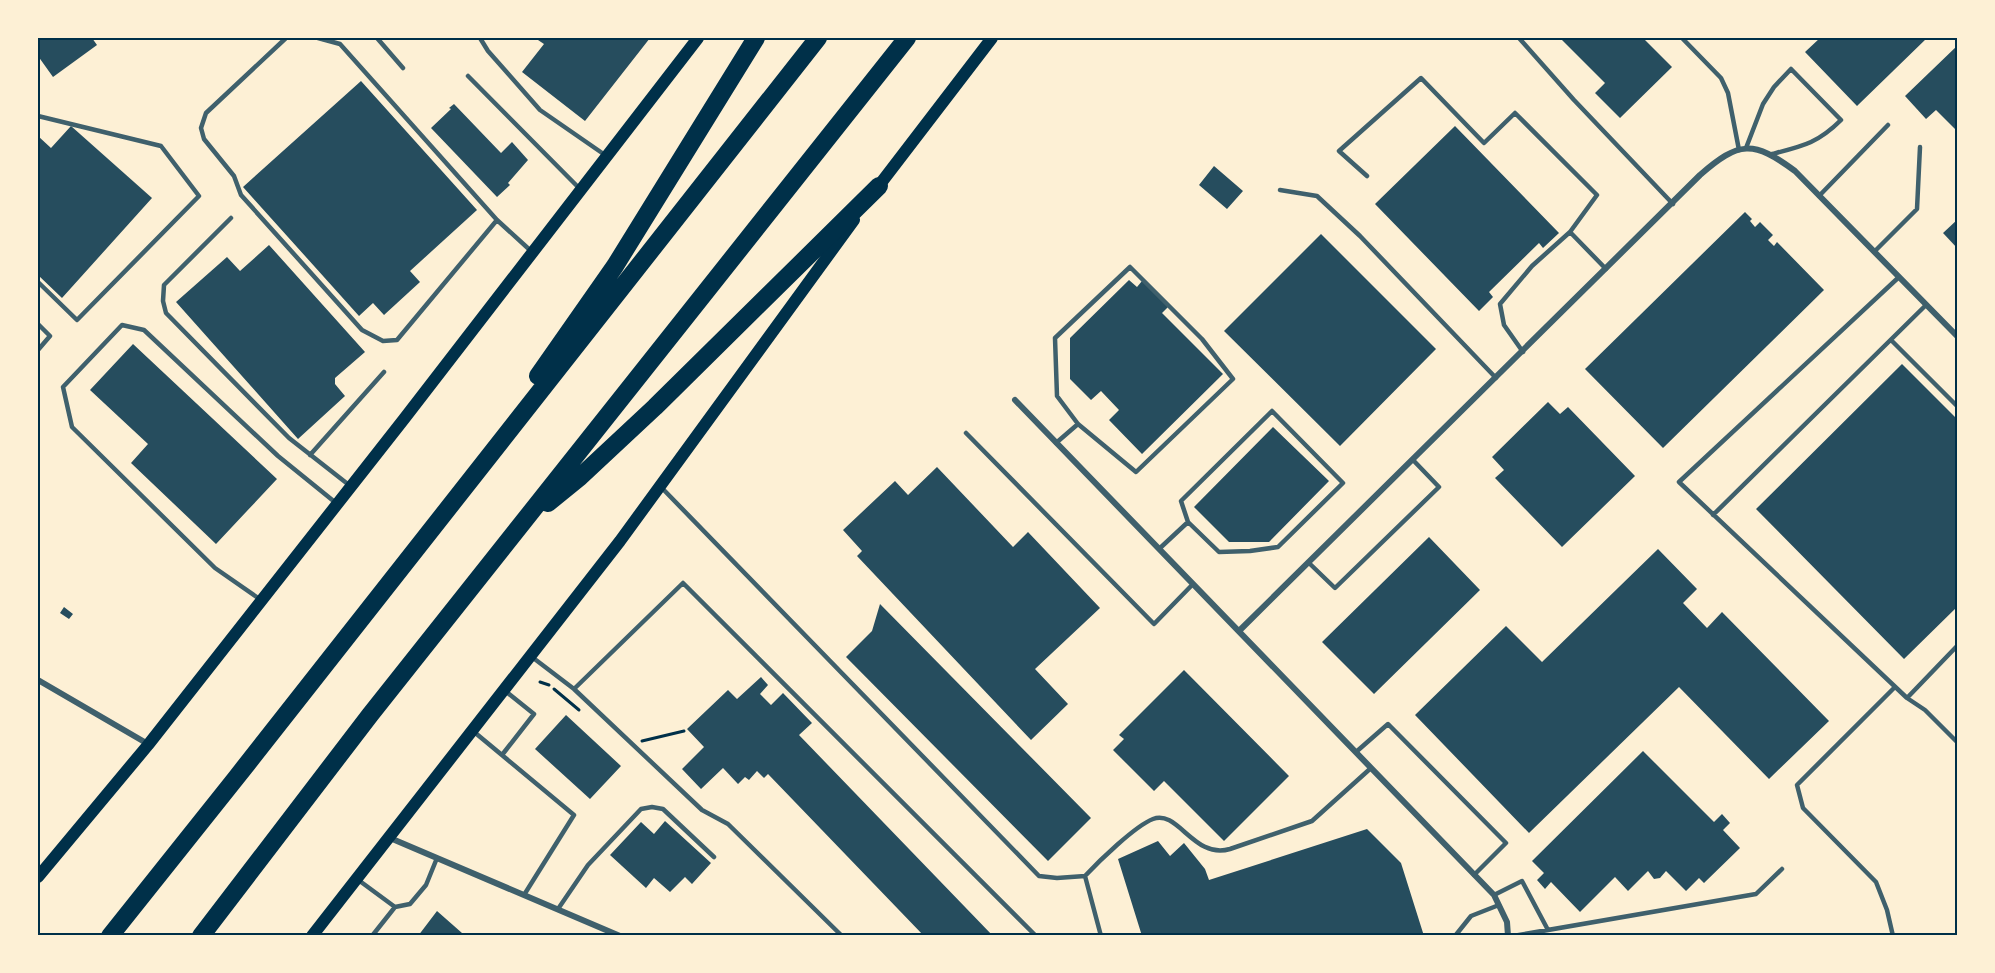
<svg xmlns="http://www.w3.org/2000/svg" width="1995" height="973" viewBox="0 0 1995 973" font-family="Raleway,sans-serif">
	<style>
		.building { fill: #264d5e }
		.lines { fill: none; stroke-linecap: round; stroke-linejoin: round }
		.path { stroke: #003049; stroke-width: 3 }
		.service { stroke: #3f606c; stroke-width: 4.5 }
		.minor { stroke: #3f606c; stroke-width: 6 }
		.secondary { stroke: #003049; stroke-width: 12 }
		.motorway { stroke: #003049; stroke-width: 18 }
		.neatline { fill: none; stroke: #003049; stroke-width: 2 }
	</style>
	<rect width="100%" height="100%" fill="#fdf0d5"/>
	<!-- building -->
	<path class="building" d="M38 38H92L97 45 53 77 38 56Z
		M535 38H650L585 121 522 72 544 44Z
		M1560 38H1643L1672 67 1620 118 1595 93 1605 83Z
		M1820 38H1927L1857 106 1805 52Z
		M1958 45V132L1936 110 1926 119 1905 96Z
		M361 81 477 210 410 271 420 282 384 315 373 303 359 316 243 187Z
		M454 104 501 153 512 142 528 160 508 183 510 185 497 197 431 128 451 109 449 108Z
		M71 126 152 198 62 298 38 275V136L51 148Z
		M1455 126 1559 233 1543 248 1539 243 1489 292 1493 297 1479 311 1375 204Z
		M1214 166 1243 191 1227 209 1199 185Z
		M1745 212 1752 219 1750 221 1755 227 1760 222 1773 235 1768 240 1774 246 1777 242 1824 290 1663 448 1585 369Z
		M1958 219V249L1943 233Z
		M1321 234 1436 349 1340 446 1224 331Z
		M269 245 365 352 335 378V384L345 396 298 439 176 302 227 257 240 271Z
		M1129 280 1137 287 1142 281 1168 307 1162 313 1223 374 1142 454 1109 420 1119 410 1101 391 1091 400 1070 379V338Z
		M133 344 277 479 216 544 131 463 148 444 90 390Z
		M1902 364 1958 420V606L1904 659 1756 509Z
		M1548 402 1560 414 1568 407 1635 476 1562 547 1495 478 1504 470 1492 457Z
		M1273 427 1329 481 1269 542H1229L1194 507Z
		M937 467 1013 547 1028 532 1100 608 1035 669 1068 704 1031 740 857 556 862 551 843 530 895 481 908 495Z
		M1429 537 1480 590 1374 694 1322 642Z
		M1658 549 1697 589 1683 603 1707 628 1722 612 1829 721 1769 779 1679 687 1529 833 1415 715 1506 626 1542 662Z
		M880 604 1091 818 1048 861 846 657 872 631Z
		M64 607 73 614 69 619 60 613Z
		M1184 670 1289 776 1224 841 1164 781 1154 791 1113 750 1124 739 1119 735Z
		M761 677 768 685 760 694 771 705 783 693 812 723 799 735 993 936H924L768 774 764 778 757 771 749 780 745 777 738 784 723 768 701 789 682 769 704 747 687 729 728 690 737 699Z
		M566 715 621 766 590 799 535 749Z
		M1643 751 1714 822 1722 814 1730 823 1723 830 1740 848 1704 883 1699 878 1686 891 1666 871 1660 878 1654 879 1648 871 1628 891 1615 877 1580 912 1551 882 1545 889 1537 880 1544 873 1532 861Z
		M665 821 711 863 692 884 685 877 670 892 654 878 646 888 610 855 641 822 654 834Z
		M1367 829 1401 863 1424 936H1142L1118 859 1158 841 1170 856 1184 843 1205 869 1209 880Z
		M437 911 462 933 460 936H418Z"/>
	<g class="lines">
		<!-- path -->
		<path class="path" d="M540 682 549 685
			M554 689 579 710
			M642 741 684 731"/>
		<!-- service -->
		<path class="service" d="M286 38 206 113 201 128 204 139 234 176 241 195 362 330 383 341 397 340 497 220
			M318 38 340 44 497 220 531 251
			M377 38 403 68
			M480 38 488 51 540 110 605 155
			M1519 38 1574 100 1673 204
			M1682 38 1721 78 1728 93 1739 150
			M468 76 579 188
			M38 116 161 146 199 196 77 320 38 282
			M1746 148 1763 104 1774 87 1791 69 1841 120C1818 143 1803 146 1772 154
			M1367 176 1339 151 1421 78 1484 143 1515 113 1597 195 1570 232 1606 269
			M1280 190 1317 196 1360 236 1496 378
			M1819 196 1888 125
			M231 218 164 285 163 301 166 313 289 438 349 485
			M1874 252 1917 209 1920 147
			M1130 267 1202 339 1233 379 1136 472 1078 424 1057 396 1055 338Z
			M1899 277 1679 482 1907 698 1925 710 1958 743
			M38 324 50 336 38 350
			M1891 340 1958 407
			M1523 352 1504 325 1500 304 1532 266 1570 232
			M966 433 1154 624 1193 584
			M1056 443 1078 424
			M310 455 384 372
			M660 486 1039 876 1057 878 1085 876C1099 861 1135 826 1153 819 1178 809 1194 860 1230 849L1312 821 1371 768
			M1713 515 1926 305
			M1159 549 1188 522 1181 501 1272 411 1343 483 1278 547 1250 551 1219 552 1188 522
			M1309 563 1335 588 1439 487 1413 460
			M261 600 215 568 72 427 63 387 122 325 144 330 278 456 336 503
			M532 657 574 689 702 810 728 824 842 936
			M574 689 683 583 1036 936
			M1907 698 1958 645
			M473 731 574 815 524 895
			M1356 752 1388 724 1506 843 1474 875
			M502 755 534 714 504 690
			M1085 876 1101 936
			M357 879 395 907
			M1494 895 1522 881 1548 930
			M558 909 588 865 641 809 652 807 663 809 714 857
			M372 936 395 907 410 904 426 885 437 858
			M1455 936 1471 916 1499 905
			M1513 936 1756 894 1782 869
			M1893 936 1887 910 1876 882 1803 808 1797 785 1895 687"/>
		<!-- minor -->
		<path class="minor" d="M1015 400 1494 895 1507 922 1508 936
			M1239 631 1700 175C1739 141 1753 140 1795 171L1958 337
			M38 680 148 744
			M390 838 620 936"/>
		<!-- secondary -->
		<path class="secondary" d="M874 192 992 38
			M38 877 148 745 404 419 698 38
			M312 936 620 541 854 220"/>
		<!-- motorway -->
		<path class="motorway" d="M538 376 615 266 756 38
			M548 503 580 477 655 407 879 186
			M110 936 236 778 818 38
			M201 936 370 715 907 38"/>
	</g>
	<!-- border -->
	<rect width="1995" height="973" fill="none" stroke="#fdf0d5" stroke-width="78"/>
	<rect x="39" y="39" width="1917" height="895" class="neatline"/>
</svg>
